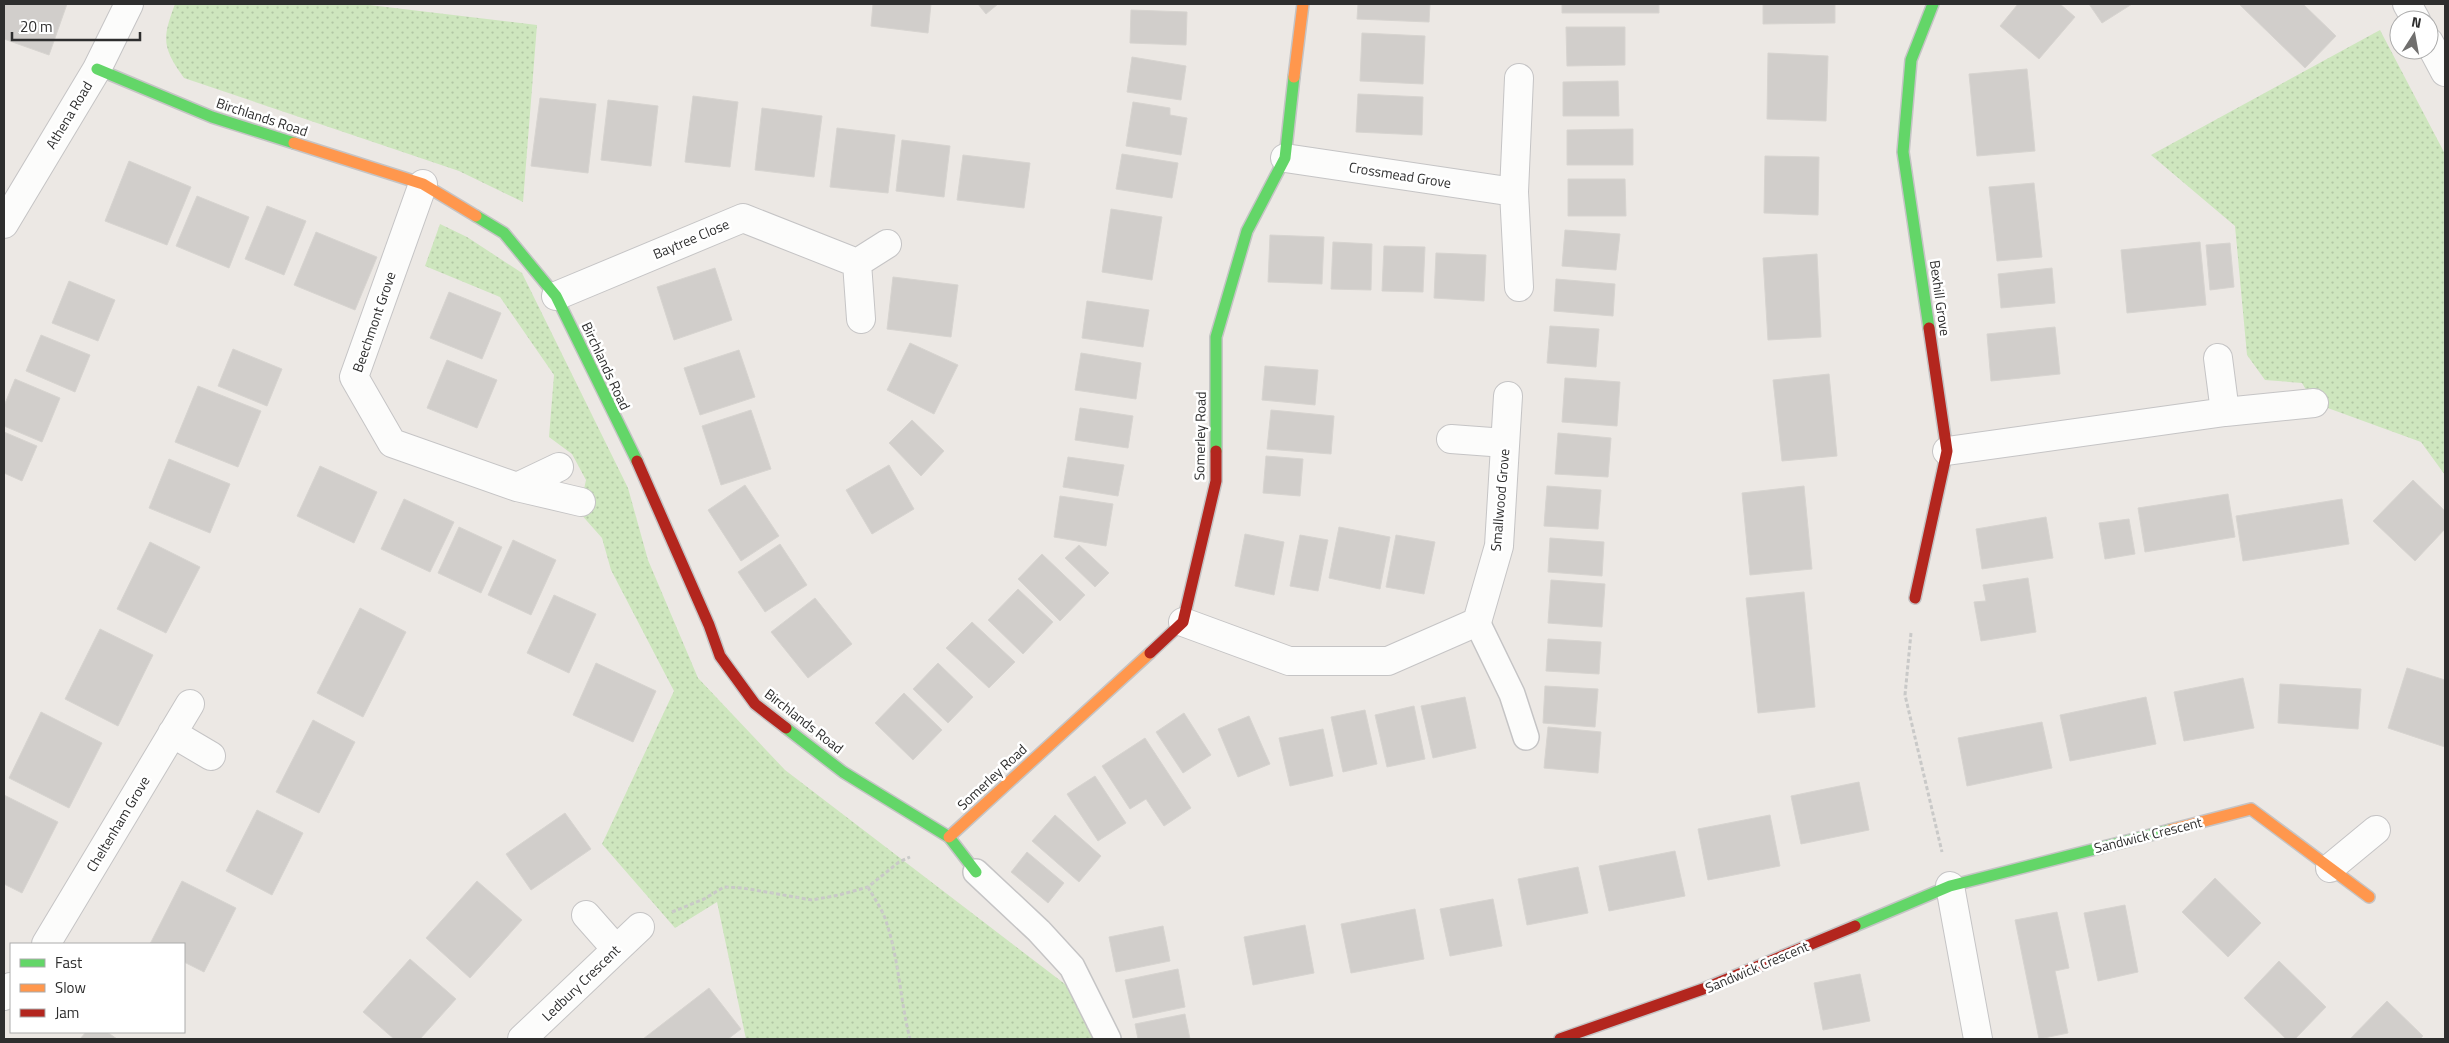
<svg xmlns="http://www.w3.org/2000/svg" width="2449" height="1043" viewBox="0 0 2449 1043" font-family="'Titillium Web',sans-serif">
	<style>
		.park { fill: url(#park-dots) }
		.building { fill: #d1cecb; stroke: #d7d4d0 }
		.lines { fill: none; stroke-linecap: round; stroke-linejoin: round }
		.lane-casing { stroke: #c5c4c5; stroke-width: 28 }
		.street-casing { stroke: #c5c4c5; stroke-width: 30 }
		.fast-casing { stroke: #c5c4c5; stroke-width: 14 }
		.slow-casing { stroke: #c5c4c5; stroke-width: 14 }
		.jam-casing { stroke: #c5c4c5; stroke-width: 14 }
		.path { stroke: #c9c9c8; stroke-width: 3; stroke-dasharray: 4 2.5; stroke-linecap: butt }
		.lane { stroke: #fcfcfb; stroke-width: 25 }
		.street { stroke: #fcfcfb; stroke-width: 28 }
		.fast { stroke: #63d668; stroke-width: 11 }
		.slow { stroke: #ff974d; stroke-width: 11 }
		.jam { stroke: #b3261e; stroke-width: 11 }
		.labels { text-anchor: middle; stroke-width: 5; stroke-linejoin: round; paint-order: stroke }
		.street-label { font-size: 14px; fill: #2e2e2e; stroke: #fff }
	</style>
	<defs>
		<pattern id="park-dots" width="8" height="8" patternUnits="userSpaceOnUse" patternTransform="scale(1.25)"><rect width="8" height="8" fill="#cee6be"/><path d="M2 2h.1M6 6h.1" fill="none" stroke="#b1c6a4" stroke-width="1.8" stroke-linecap="round"/></pattern>
	</defs>
	<rect width="100%" height="100%" fill="#ece8e4"/>
	<!-- park -->
	<path class="park" d="M175 4H361L537 25 523 202 459 171 184 78C162 47 162 39 175 4Z
		M2380 30 2445 154V475L2421 442 2314 403 2302 383 2265 380 2247 355 2235 226 2151 155Z
		M440 224 467 237 522 273 628 488 648 560 698 678 785 770 1074 991 1094 1039H746L717 902 675 928 602 844 674 691 611 570 602 538 579 512 586 480 572 454 549 437 554 375 500 297 425 266Z"/>
	<!-- building -->
	<path class="building" d="M4 4H67L49 55 4 39Z
		M873 4H931L928 33 871 26Z
		M978 4H998L986 14Z
		M1358 4H1430L1429 22 1357 19Z
		M1562 4H1659V13H1562Z
		M1763 4H1835V23L1763 24Z
		M2018 4H2060L2075 17 2039 59 2000 26Z
		M2089 4H2132L2102 23Z
		M2242 4H2303L2336 36 2305 68 2240 5Z
		M1131 10 1187 12 1186 45 1130 43Z
		M1566 27H1625V65L1567 66Z
		M1362 33 1425 36 1423 84 1360 81Z
		M1768 53 1828 56 1826 121 1767 119Z
		M1132 57 1186 66 1181 100 1127 92Z
		M2027 69 2035 151 1977 156 1969 74Z
		M1618 81 1619 116H1563V82Z
		M1358 94 1423 97 1422 135 1356 132Z
		M693 96 738 102 730 167 685 162Z
		M540 98 596 104 588 173 531 166Z
		M608 100 658 106 651 166 601 160Z
		M1133 102 1170 108V115L1187 118 1181 155 1126 146Z
		M762 108 822 116 814 177 755 170Z
		M837 128 895 135 888 193 830 187Z
		M1633 129V165H1567V130Z
		M902 140 950 146 944 197 896 191Z
		M1122 154 1178 163 1172 198 1116 189Z
		M963 155 1030 163 1024 208 957 200Z
		M1765 156 1819 157 1818 215 1764 213Z
		M129 161 191 187 167 245 105 221Z
		M1568 179H1625L1626 216H1568Z
		M2034 183 2042 257 1997 261 1989 187Z
		M197 196 249 217 229 268 176 246Z
		M267 206 306 221 284 275 245 259Z
		M1111 209 1162 217 1152 280 1102 272Z
		M1565 230 1620 234 1616 270 1562 266Z
		M316 232 377 257 355 310 294 285Z
		M1270 235 1324 237 1322 284 1268 282Z
		M1333 242 1372 244 1371 290 1331 289Z
		M2200 242 2206 305 2127 313 2121 250Z
		M2230 243 2234 287 2210 290 2206 245Z
		M1384 246 1425 247 1423 292 1382 291Z
		M1436 253 1486 255 1484 301 1434 298Z
		M1817 254 1821 337 1768 340 1763 258Z
		M715 268 732 320 674 340 657 287Z
		M2052 268 2055 303 2001 308 1998 274Z
		M893 277 958 285 951 337 887 329Z
		M1556 279 1615 284 1613 316 1554 311Z
		M69 281 115 300 98 341 52 323Z
		M449 292 501 313 482 359 430 338Z
		M1087 301 1149 310 1143 347 1082 338Z
		M1550 326 1599 329 1596 367 1547 363Z
		M2055 327 2060 374 1991 381 1987 334Z
		M41 335 90 355 75 392 26 371Z
		M910 343 958 365 934 414 887 390Z
		M233 349 282 369 267 406 218 386Z
		M739 350 755 397 700 415 684 368Z
		M1081 353 1141 363 1136 399 1075 390Z
		M447 360 497 380 477 428 427 408Z
		M1265 366 1318 370 1315 405 1262 400Z
		M1829 374 1837 456 1782 461 1773 380Z
		M1565 378 1620 382 1617 426 1562 422Z
		M15 379 60 398 42 442 4 426V406Z
		M198 386 261 411 238 467 175 442Z
		M1080 408 1133 416 1128 448 1075 440Z
		M751 410 771 469 721 485 702 426Z
		M1271 410 1334 416 1331 454 1267 449Z
		M912 420 944 451 921 476 889 443Z
		M4 432 37 446 22 481 4 473Z
		M1558 433 1611 438 1608 477 1555 474Z
		M1266 456 1303 459 1300 496 1263 493Z
		M1068 457 1124 465 1118 496 1063 487Z
		M169 459 230 484 210 533 149 508Z
		M889 465 914 509 872 534 846 490Z
		M320 466 377 492 354 543 297 516Z
		M2413 480 2445 511V529L2415 561 2373 521Z
		M745 485 779 536 741 561 708 510Z
		M1547 486 1601 490 1598 529 1544 526Z
		M1804 486 1812 569 1750 575 1742 493Z
		M2228 494 2235 537 2145 552 2138 508Z
		M1060 496 1113 504 1106 546 1054 537Z
		M404 499 454 522 430 572 381 549Z
		M2342 499 2349 544 2243 561 2236 516Z
		M2046 517 2053 558 1982 569 1976 529Z
		M2129 519 2135 554 2105 559 2099 523Z
		M459 527 502 547 481 593 438 573Z
		M1339 527 1390 537 1380 589 1329 578Z
		M1245 534 1284 542 1274 595 1235 586Z
		M1300 535 1328 540 1318 591 1290 586Z
		M1396 535 1435 542 1424 594 1386 587Z
		M1550 538 1604 542 1602 576 1548 572Z
		M513 540 556 560 531 615 488 595Z
		M150 542 200 567 166 633 117 609Z
		M780 544 807 585 765 612 738 572Z
		M1079 545 1109 573 1095 587 1065 558Z
		M1042 554 1085 595 1060 621 1018 579Z
		M2028 578 2036 632 1981 641 1974 602 1986 601 1983 585Z
		M1551 580 1605 584 1602 627 1548 623Z
		M1018 589 1053 622 1023 654 988 620Z
		M1804 592 1815 707 1758 713 1746 598Z
		M554 595 596 614 569 673 527 653Z
		M815 598 852 644 808 678 771 632Z
		M360 608 406 632 363 717 317 693Z
		M972 622 1015 662 989 688 946 648Z
		M100 629 153 655 118 726 65 699Z
		M1548 639 1601 642 1599 674 1546 671Z
		M596 663 656 691 633 742 573 715Z
		M938 663 973 697 948 723 913 689Z
		M2407 668 2445 680V747L2388 728Z
		M2243 678 2254 728 2184 741 2174 692Z
		M2280 684 2361 689 2358 729 2278 723Z
		M1545 686 1598 689 1595 727 1543 723Z
		M904 693 942 730 913 760 875 723Z
		M1465 697 1476 748 1433 758 1421 706Z
		M2146 697 2156 744 2070 761 2060 715Z
		M1414 706 1425 759 1387 767 1375 715Z
		M1365 710 1377 764 1343 772 1331 717Z
		M41 712 102 743 69 808 9 778Z
		M1184 713 1211 755 1183 773 1156 732Z
		M1249 716 1270 764 1238 777 1218 729Z
		M313 720 355 742 319 813 276 792Z
		M2042 722 2052 768 1967 786 1958 738Z
		M1548 727 1601 732 1598 773 1544 768Z
		M1323 729 1333 776 1290 786 1279 738Z
		M1145 738 1191 808 1164 826 1146 799 1130 809 1102 766Z
		M1095 776 1126 823 1098 841 1067 794Z
		M1859 782 1869 830 1801 844 1791 796Z
		M4 795 58 822 22 893 4 884Z
		M257 810 303 833 272 895 226 871Z
		M565 813 591 849 531 890 506 854Z
		M1055 815 1101 856 1079 882 1032 841Z
		M1770 815 1780 866 1708 880 1698 829Z
		M1675 851 1685 896 1609 911 1599 866Z
		M1027 852 1064 883 1048 903 1011 872Z
		M1578 867 1588 913 1527 925 1518 879Z
		M2215 878 2261 923 2228 957 2182 912Z
		M182 881 236 908 204 972 184 962V944H150Z
		M477 881 522 920 470 978 426 938Z
		M1493 899 1502 946 1450 956 1440 909Z
		M2125 905 2138 972 2098 981 2084 913Z
		M1415 909 1424 959 1351 973 1341 924Z
		M2057 912 2069 968 2055 971 2068 1033 2039 1039 2015 920Z
		M1305 925 1314 973 1253 985 1244 937Z
		M1163 926 1170 961 1116 972 1109 937Z
		M410 959 456 999 420 1039H394L363 1012Z
		M2279 961 2326 1007 2295 1039H2286L2244 998Z
		M1178 969 1185 1007 1133 1018 1125 980Z
		M1860 974 1870 1021 1823 1030 1814 983Z
		M709 988 741 1029 728 1039H643Z
		M2387 1001 2423 1036 2420 1039H2350Z
		M1185 1014 1190 1039H1138L1135 1024Z
		M86 1032H107L117 1039H80Z"/>
	<g class="lines">
		<!-- lane casing -->
		<g class="lane-casing">
			<path id="lane" d="M1477 622 1512 694 1526 737
				M976 872 1039 931 1072 967 1108 1039"/>
		</g>
		<!-- street casing -->
		<g class="street-casing">
			<path id="street" d="M2407 4 2416 20
				M2429 42 2445 72
				M1285 158 1514 192
				M423 184 354 377 392 443 517 487
				M4 224 97 69 129 4
				M857 263 887 244
				M1519 287 1514 192 1519 78
				M556 296 743 218 857 263 861 319
				M2218 358 2225 412
				M1451 439 1505 443
				M1947 451 2225 412 2314 403
				M559 467 517 487 581 502
				M1183 622 1289 661H1388L1477 622 1499 546 1508 396
				M172 733 211 756
				M2330 868 2376 830
				M1950 886 1978 1039
				M586 915 616 949
				M46 944 190 704
				M4 996 11 987
				M522 1039 640 927"/>
		</g>
		<!-- fast casing -->
		<g class="fast-casing">
			<path id="fast" d="M97 69 212 117 294 143
				M476 216 504 233 556 296 637 461
				M1929 328 1903 152 1911 60 1933 4
				M1216 451V337L1247 231 1285 158 1294 77
				M786 728 843 772 949 837 976 872
				M1855 926 1950 886 2170 830"/>
		</g>
		<!-- slow casing -->
		<g class="slow-casing">
			<path id="slow" d="M1294 77 1303 4
				M294 143 423 184 476 216
				M2170 830 2251 809 2369 897
				M949 837 1150 653"/>
		</g>
		<!-- jam casing -->
		<g class="jam-casing">
			<path id="jam" d="M637 461 709 625 720 656 755 704 786 728
				M1915 598 1947 451 1929 328
				M1150 653 1183 622 1216 481V451
				M1560 1039 1703 989 1855 926"/>
		</g>
		<!-- path -->
		<path class="path" d="M1911 633 1905 695 1942 852
			M868 887C874 898 882 909 886 921 899 959 900 1000 910 1039
			M672 912 704 899 724 887 743 888 812 900 839 895 868 887 899 862 910 857"/>
		<!-- lane -->
		<use href="#lane" class="lane"/>
		<!-- street -->
		<use href="#street" class="street"/>
		<!-- fast -->
		<use href="#fast" class="fast"/>
		<!-- slow -->
		<use href="#slow" class="slow"/>
		<!-- jam -->
		<use href="#jam" class="jam"/>
	</g>
	<g class="labels">
		<!-- street labels -->
		<g class="street-label">
			<text transform="translate(69 115) rotate(-59)" y="5">Athena Road</text>
			<text transform="translate(262 117) rotate(18)" y="5">Birchlands Road</text>
			<text transform="translate(1400 175) rotate(9)" y="5">Crossmead Grove</text>
			<text transform="translate(691 239) rotate(-23)" y="5">Baytree Close</text>
			<text transform="translate(1940 298) rotate(82)" y="5">Bexhill Grove</text>
			<text transform="translate(374 322) rotate(-71)" y="5">Beechmont Grove</text>
			<text transform="translate(606 366) rotate(65)" y="5">Birchlands Road</text>
			<text transform="translate(1200 436) rotate(-89)" y="5">Somerley Road</text>
			<text transform="translate(1500 500) rotate(-85)" y="5">Smallwood Grove</text>
			<text transform="translate(804 721) rotate(38)" y="5">Birchlands Road</text>
			<text transform="translate(992 777) rotate(-43)" y="5">Somerley Road</text>
			<text transform="translate(118 824) rotate(-59)" y="5">Cheltenham Grove</text>
			<text transform="translate(2148 835) rotate(-14)" y="5">Sandwick Crescent</text>
			<text transform="translate(1757 967) rotate(-23)" y="5">Sandwick Crescent</text>
			<text transform="translate(581 983) rotate(-44)" y="5">Ledbury Crescent</text>
		</g>
	</g>
	<!-- border -->
	<rect width="2449" height="1043" fill="none" stroke="#2e2e2e" stroke-width="10"/>
	<!-- legend -->
	<rect x="10" y="943" width="175" height="90" fill="#ffffff" stroke="#ababab"/>
	<rect x="20" y="959" width="25" height="8" fill="#63d668" stroke="#ababab"/>
	<text x="55" y="968" font-size="15" fill="#2e2e2e">Fast</text>
	<rect x="20" y="984" width="25" height="8" fill="#ff974d" stroke="#ababab"/>
	<text x="55" y="993" font-size="15" fill="#2e2e2e">Slow</text>
	<rect x="20" y="1009" width="25" height="8" fill="#b3261e" stroke="#ababab"/>
	<text x="55" y="1018" font-size="15" fill="#2e2e2e">Jam</text>
	<!-- north arrow -->
	<g transform="translate(2414 35) rotate(11)"><circle r="24" fill="#ffffff" stroke="#ababab"/>
	<path d="M0-4L9 19L0 12L-9 19Z" fill="#706f6e"/>
	<text y="-8" font-size="14" font-weight="bold" text-anchor="middle" fill="#2e2e2e">N</text>
	</g>
	<!-- scale -->
	<path d="M12 32v8h128v-8" fill="none" stroke="#2e2e2e" stroke-width="2.5"/>
	<text x="20" y="32" font-size="15" fill="#2e2e2e" stroke="#ffffff" stroke-width="4" paint-order="stroke">20 m</text>
</svg>
